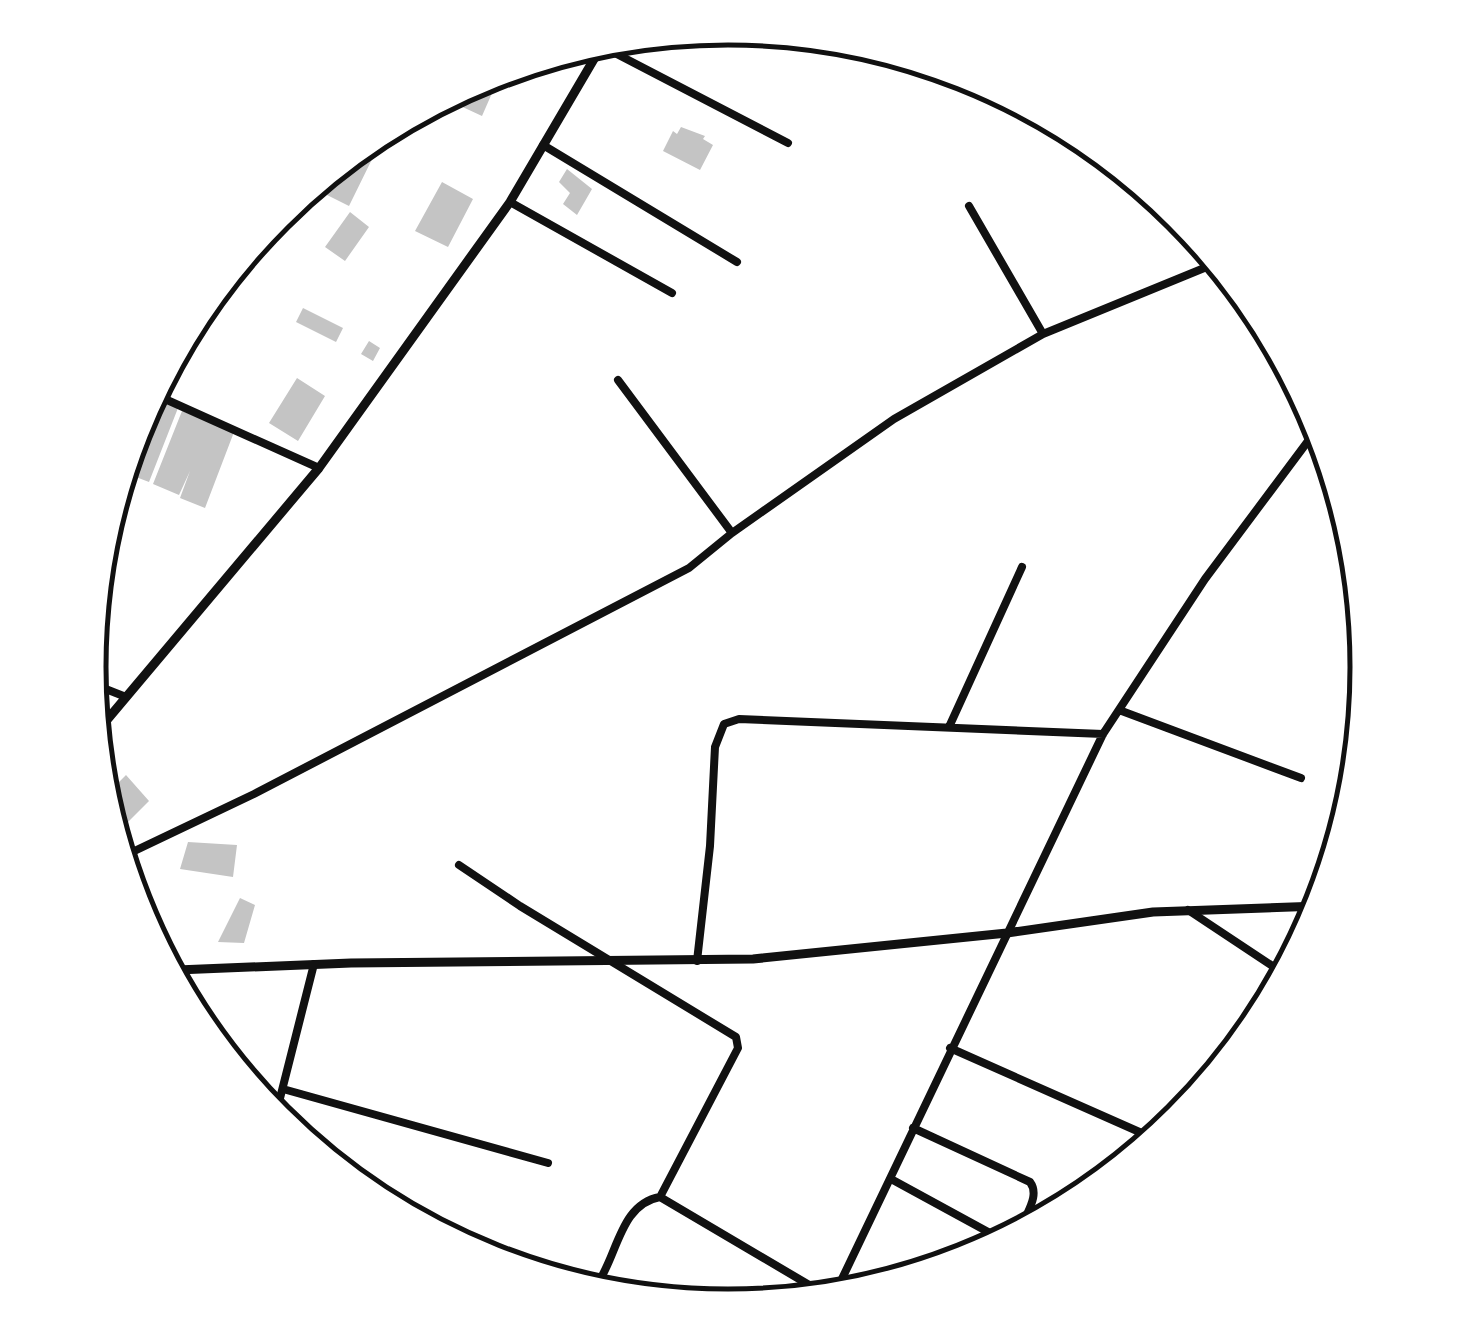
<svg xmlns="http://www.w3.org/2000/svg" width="1457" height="1334" viewBox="0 0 1457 1334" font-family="'Source Sans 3',sans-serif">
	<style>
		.building { fill: #c4c4c4 }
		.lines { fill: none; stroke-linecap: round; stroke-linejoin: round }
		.minor { stroke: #111; stroke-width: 8 }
		.tertiary { stroke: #111; stroke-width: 9 }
		.rim { fill: none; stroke: #111; stroke-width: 5 }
	</style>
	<rect width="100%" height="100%" fill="#fff"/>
	<!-- building -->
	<path class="building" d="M482 78 496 84 482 116 454 103 458 93Z
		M681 127 705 136 703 139 713 145 700 170 663 151 673 131 677 134Z
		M378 147 349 206 323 193 329 179Z
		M567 169 592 189 577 215 563 204 570 193 559 182Z
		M442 182 473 199 448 247 415 231Z
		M350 212 369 227 345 261 325 247Z
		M303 308 343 328 336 342 296 322Z
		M369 341 380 348 373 361 361 354Z
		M297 378 325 396 298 441 269 423Z
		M154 398 178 408 149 482 128 474 138 422Z
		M182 411 234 432 205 508 180 498 190 471 179 495 153 484Z
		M126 775 149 801 121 829 113 788Z
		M188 842 237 845 233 877 180 869Z
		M240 898 255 905 244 943 218 942Z"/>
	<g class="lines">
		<!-- minor -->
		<path class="minor" d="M611 51 788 143
			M543 145 737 262
			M510 202 672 293
			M969 206 1043 334
			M618 380 732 533
			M156 395 319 468
			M93 684 126 697
			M1119 710 1301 778
			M949 727 1022 567
			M126 855 254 794 689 568 732 533 894 419 1043 334 1214 264
			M459 865 520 906 736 1037 738 1048 660 1197
			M1188 910 1280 971
			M697 961 710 846 715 747 724 724 739 719 1103 734
			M950 1048 1153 1138
			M283 1089 548 1163
			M275 1118 314 964
			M913 1128 1030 1182C1039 1194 1029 1209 1024 1221
			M891 1179 1001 1239
			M456 1239 557 1272
			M599 1281C618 1252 621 1204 660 1197L816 1289
			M839 1285 1103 734 1205 579 1320 425"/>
		<!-- tertiary -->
		<path class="tertiary" d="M101 727 319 468 510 202 597 54
			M177 970 351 963 753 959 1007 933 1153 912 1320 906"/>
	</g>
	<!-- crop -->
	<path d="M0 0H1457V1334H0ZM106 667a622 622 0 1 1 1244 0a622 622 0 1 1-1244 0Z" fill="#fff" fill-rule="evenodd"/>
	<path class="rim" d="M106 667a622 622 0 1 1 1244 0a622 622 0 1 1-1244 0Z"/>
</svg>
